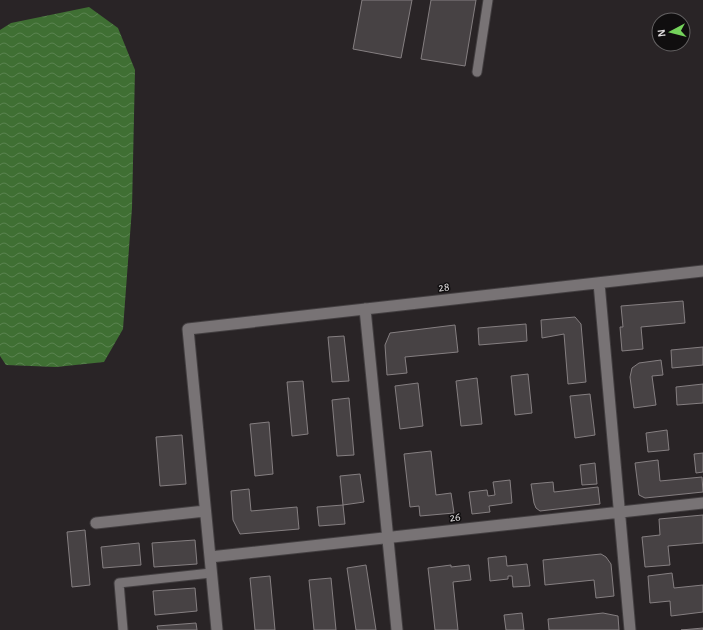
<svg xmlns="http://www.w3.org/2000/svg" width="703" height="630" viewBox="0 0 703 630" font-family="'Alegreya Sans',sans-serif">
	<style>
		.water { fill: url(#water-waves) }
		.building { fill: #474244; stroke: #857f81 }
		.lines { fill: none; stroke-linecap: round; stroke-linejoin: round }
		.service-casing { stroke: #433f41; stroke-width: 11 }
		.minor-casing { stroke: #433f41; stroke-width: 13 }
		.service { stroke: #787375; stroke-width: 9 }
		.minor { stroke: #787375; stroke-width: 11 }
		.labels { text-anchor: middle; stroke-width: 3; stroke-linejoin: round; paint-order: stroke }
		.street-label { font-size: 12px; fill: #e0ddde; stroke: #100e0f }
	</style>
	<defs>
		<pattern id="water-waves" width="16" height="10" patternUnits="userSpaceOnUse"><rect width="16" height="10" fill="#3f6f33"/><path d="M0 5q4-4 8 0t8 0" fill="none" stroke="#5a8350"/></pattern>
	</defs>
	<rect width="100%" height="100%" fill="#292426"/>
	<!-- water -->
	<path class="water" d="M89 7 118 28 135 70 132 208 123 329 104 362 56 367 6 365 0 356V30L11 23Z"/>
	<!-- building -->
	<path class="building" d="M362 0H412L401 58 353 49Z
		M431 0H476L465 66 421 59Z
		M683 301 685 323 641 327 643 349 622 351 620 327H623L621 306Z
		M575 317 581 324 586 382 568 384 564 334 542 338 541 320Z
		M526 324 527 341 479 345 478 328Z
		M455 325 458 352 405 357 407 373 387 375 385 345 390 333Z
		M344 336 349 381 332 382 328 337Z
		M703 347V365L672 368 671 350Z
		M661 360 663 375 652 376 656 405 634 408 630 377 632 368 639 363Z
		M528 374 532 413 515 415 511 376Z
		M477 378 482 424 461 426 456 381Z
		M303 381 308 434 292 436 287 382Z
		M418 383 423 426 400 429 395 386Z
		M703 384V403L677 405 676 387Z
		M590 394 595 435 575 438 570 396Z
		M349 398 354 455 337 456 332 400Z
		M269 422 273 474 255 476 250 424Z
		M667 430 669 450 648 452 646 433Z
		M182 435 186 484 160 486 156 437Z
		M431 451 436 495 451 493 454 513 420 516 419 506 410 507 404 454Z
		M703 453V472L696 473 694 454Z
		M658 460 660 481 702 477 703 492 645 498 639 495 635 463Z
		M595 463 597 484 582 485 580 465Z
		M360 474 364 502 343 505 340 476Z
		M510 480 512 503 489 506 490 512 472 514 469 492 487 490 488 496 495 495 493 482Z
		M553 482 554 492 598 487 600 504 540 511 536 508 534 503 531 484Z
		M249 489 251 511 297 507 299 529 240 534 233 520 231 491Z
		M343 505 345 524 319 526 317 507Z
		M703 515V543L668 546 670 565 645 567 642 537 660 535 659 519Z
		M85 530 90 585 72 587 67 532Z
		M195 540 197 564 154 567 152 543Z
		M139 543 141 565 103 568 101 547Z
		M601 554 606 557 611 564 614 596 596 598 594 580 545 585 543 560Z
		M506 556 507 566 527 564 530 586 513 587 512 576H508V579L490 581 488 558Z
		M366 565 376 630H356L347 568Z
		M451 565V567L469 565 471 580 453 582 458 630H435L428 568Z
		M672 573 674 588 703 585V612L671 616 670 601 650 603 648 576Z
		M270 576 275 630H255L250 578Z
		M331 578 336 630H314L309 580Z
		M195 588 197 611 155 615 153 591Z
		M522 613 524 630H506L504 615Z
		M603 613 618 616 619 630H549L548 619Z
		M196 623 197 630H158L157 626Z
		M703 628V630H681Z"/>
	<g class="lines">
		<!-- service casing -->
		<g class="service-casing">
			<path id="service" d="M477 72 488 0
				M123 630 119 583 211 573"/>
		</g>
		<!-- minor casing -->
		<g class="minor-casing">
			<path id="minor" d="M599 283 630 630
				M365 309 397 630
				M96 523 205 511
				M210 557 703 503
				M217 630 188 329 703 271"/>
		</g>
		<!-- service -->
		<use href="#service" class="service"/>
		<!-- minor -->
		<use href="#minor" class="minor"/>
	</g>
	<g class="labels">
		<!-- street labels -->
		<g class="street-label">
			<text transform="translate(444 287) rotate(-6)" y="4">28</text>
			<text transform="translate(455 517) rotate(-6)" y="4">26</text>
		</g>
	</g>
	<!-- north arrow -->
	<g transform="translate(671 32) rotate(263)"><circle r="19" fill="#100e0f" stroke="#636162"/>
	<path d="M0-3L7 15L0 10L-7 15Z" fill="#74d25b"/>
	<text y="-6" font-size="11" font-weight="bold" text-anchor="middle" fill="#e0ddde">N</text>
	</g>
</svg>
